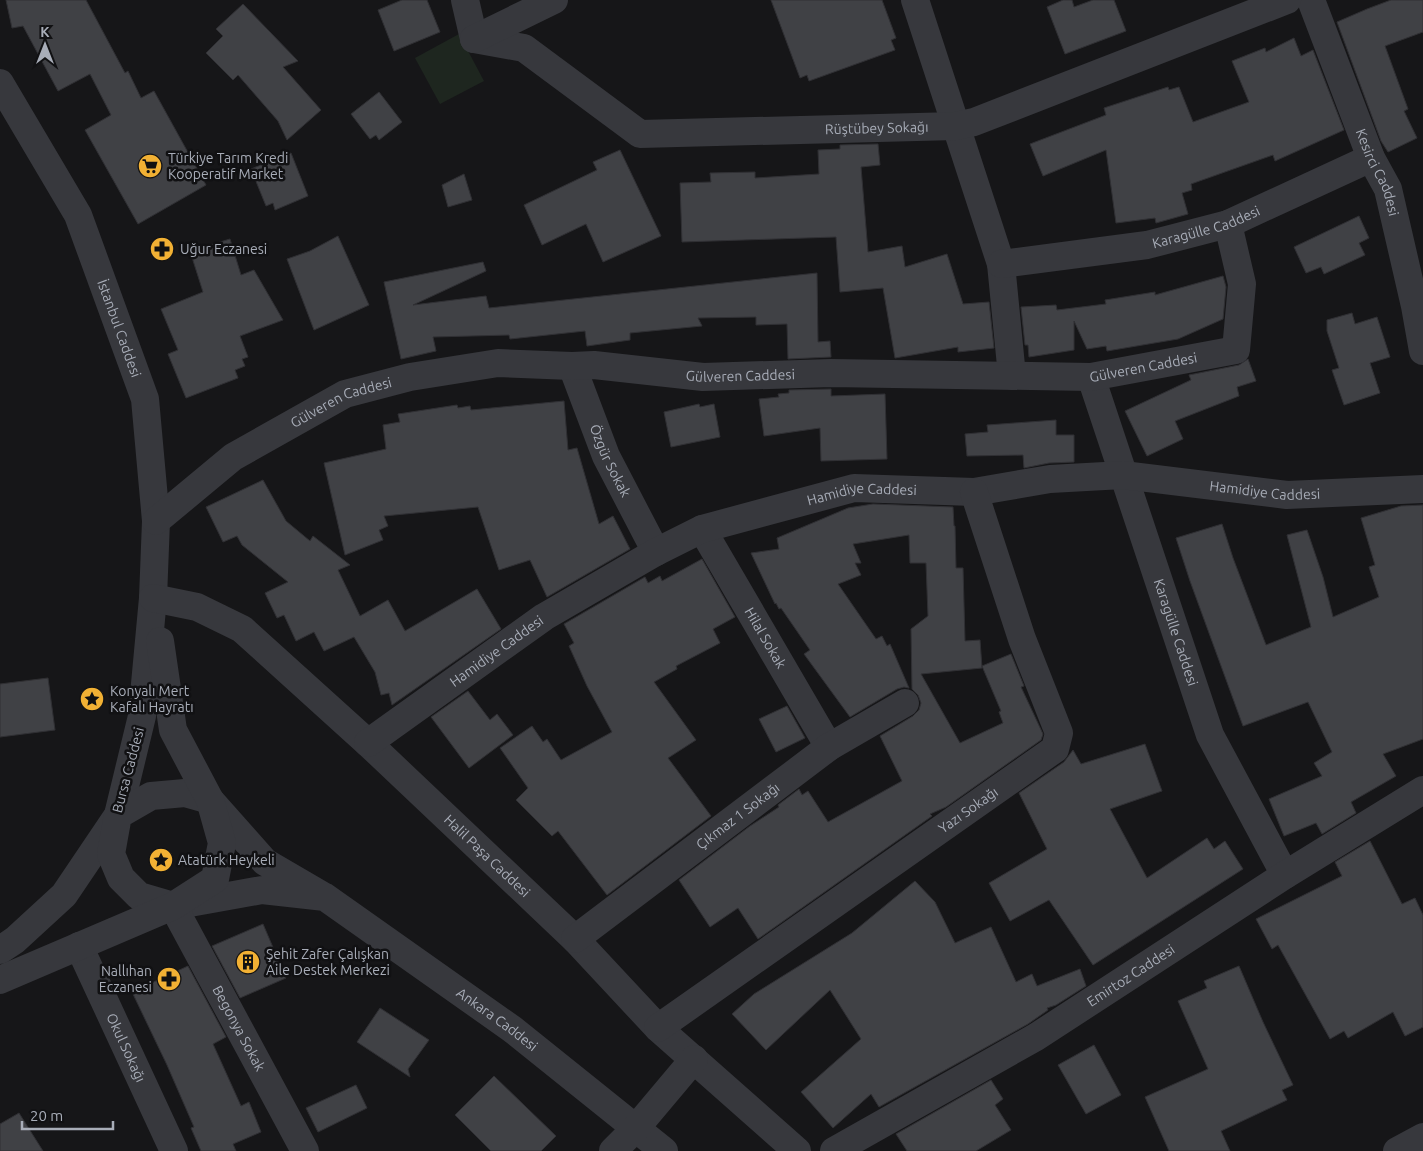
<svg xmlns="http://www.w3.org/2000/svg" width="1423" height="1151" viewBox="0 0 1423 1151" font-family="Ubuntu,sans-serif">
	<style>
		.green { fill: #1e261f }
		.building { fill: #404145; stroke: #303034 }
		.lines { fill: none; stroke-linecap: round; stroke-linejoin: round }
		.minor { stroke: #37383d; stroke-width: 28 }
		.labels { text-anchor: middle; stroke-width: 5; stroke-linejoin: round; paint-order: stroke }
		.street-label { font-size: 14px; fill: #a8adb8; stroke: #111113 }
		.poi-label { font-size: 14px; fill: #a8adb8; stroke: #111113; text-anchor: start }
	</style>
	<rect width="100%" height="100%" fill="#161618"/>
	<!-- green -->
	<path class="green" d="M459 34 484 81 440 104 415 58Z"/>
	<!-- building -->
	<path class="building" d="M6 0H86L125 73 128 71 141 98 154 91 206 185 138 224 85 130 111 115 90 74 58 91 23 26 12 28Z
		M402 0H427L440 32 394 51 378 10Z
		M771 0H882L896 38 891 40 895 50 809 81 807 75 800 78Z
		M1063 0H1072L1074 7 1093 0H1114L1126 31 1065 54 1047 7Z
		M1391 0H1423V32L1385 46 1408 109 1404 111 1417 138 1388 152 1381 141 1337 22 1367 9Z
		M243 4 298 61 283 67 321 110 287 140 278 121 238 75 233 80 206 53 223 36 216 29Z
		M1294 38 1301 56 1313 50 1344 130 1275 161 1273 155 1191 184 1192 190 1182 193 1188 214 1156 223 1155 218 1116 223 1106 150 1043 176 1030 144 1106 115 1104 108 1168 87 1169 90 1179 87 1193 122 1249 102 1232 61 1265 48 1266 52Z
		M379 92 402 122 379 140 376 135 370 139 351 114Z
		M878 144 880 165 861 167 868 252 902 246 905 267 947 254 963 304 989 302 994 348 958 352V347L895 358 883 288 840 292 836 237 682 242 680 183 711 182 710 173 755 172V178L819 174 818 150 840 149V145Z
		M620 150 661 236 603 262 586 224 542 245 524 205 597 170 593 162Z
		M291 153 308 196 275 210 273 203 266 206 251 169Z
		M464 174 472 200 448 207 442 185Z
		M1359 216 1369 238 1359 243 1365 255 1324 274 1321 267 1306 273 1294 247Z
		M338 236 369 305 314 330 287 259 310 251Z
		M230 239 241 275 254 270 283 320 240 336 248 357 242 359 245 366 235 370 238 378 186 398 168 354 178 350 161 309 203 292 190 251Z
		M483 262 486 271 413 305 486 296 489 308 817 273 818 342 830 341 831 357 788 359 787 324 756 325V317L698 318 702 326 630 333V340L587 346 585 331 510 339 509 335 433 337 436 351 401 359 384 282Z
		M1223 276 1226 287 1223 319 1178 339 1107 351 1106 346 1087 349 1074 321V350L1029 357 1028 345H1025L1021 307 1056 305 1057 310 1106 304 1105 300 1155 292V295Z
		M1352 313 1355 324 1377 317 1390 357 1370 363 1380 393 1344 405 1332 370 1339 368 1327 331V320Z
		M1248 359 1256 381 1237 387 1239 396 1175 421 1183 439 1147 456 1125 411 1191 380 1189 375 1239 365Z
		M831 389V396L885 394 887 459 821 461 820 428 764 436 759 399 779 397 778 394 789 393V390Z
		M564 401 568 450 577 448 599 524 613 516 630 549 547 597 530 560 499 570 478 507 384 516 388 526 379 530 383 540 345 555 324 463 386 449 383 425 400 422 398 414 457 405 458 408 470 406 471 410Z
		M699 404 700 407 714 404 720 437 671 447 664 412Z
		M1056 420V435H1074V462L1049 463 1024 468 1023 455 967 456 965 434 988 432 987 425Z
		M263 480 286 521 310 541 313 536 350 565 338 570 360 616 388 600 405 631 477 589 501 629 392 705 389 693 381 695 375 672 354 637 324 651 314 632 296 641 284 615 277 618 265 593 288 582 242 545 237 536 223 542 206 507Z
		M873 504 953 507 954 526H955L956 568H963L965 641 980 640 982 668 921 674 960 743 1003 723 999 712 1001 711 982 666 1011 654 1024 686 1021 687 1043 734 1041 740 946 807 930 814 932 816 758 939 738 908 710 927 679 880 750 826 779 807 778 805 799 789 802 795 808 791 828 822 902 781 880 736 913 716 919 710 921 703 918 695 912 689 911 629 928 616 926 563H910L909 535 853 544 861 563H855L861 575 838 584 876 639 882 636 887 646 890 644 909 688 904 687 897 689 850 717 804 654 810 650 781 608 779 609 776 603 775 604 751 553 779 549 777 538 848 508Z
		M1423 505V739L1383 754 1396 776 1351 802 1356 813 1322 834 1316 823 1284 836 1269 799 1322 776 1314 763 1332 752 1308 702 1243 726 1190 581 1176 538 1222 524 1233 558 1266 645 1311 627 1287 535 1307 530 1323 577 1333 617 1379 597 1369 567 1375 565 1361 518 1401 506Z
		M702 559 735 617 713 629 720 643 676 666 677 669 654 682 696 740 668 758 711 816 607 895 558 831 552 836 516 800 528 788 500 748 532 726 543 742 547 739 561 760 612 732 587 686 569 646 574 643 564 624 645 577 648 583 660 576 662 581Z
		M48 678 55 730 0 737V684Z
		M468 691 490 720 497 714 513 735 469 768 431 717Z
		M787 706 805 738 776 752 759 719Z
		M1145 744 1162 791 1110 809 1147 878 1207 838 1214 849 1225 841 1243 869 1093 965 1049 900 1010 921 989 883 1047 849 1019 793 1064 762 1073 750 1081 764Z
		M1370 841 1402 904 1415 898 1423 915V1027L1405 1036 1393 1012 1348 1038 1344 1031 1330 1039 1278 945 1272 949 1256 919 1342 876 1335 862Z
		M915 881 935 902 955 943 991 927 1016 982 1032 974 1037 986 1080 969 1086 986 1056 1005 1047 1008 1048 1010 1028 1024 879 1107 871 1094 833 1128 801 1092 861 1039 830 990 766 1050 732 1014 754 994 852 933Z
		M263 924 286 978 240 998 212 946Z
		M188 966 226 1037 213 1044 241 1106 249 1102 261 1132 233 1144 236 1151H201L191 1128 194 1127 167 1065 132 992Z
		M1239 966 1263 1022 1293 1085 1282 1090 1287 1100 1221 1131 1230 1151H1169L1145 1097 1208 1069 1178 1001 1207 988 1204 981Z
		M380 1008 429 1040 408 1069 410 1077 357 1042Z
		M1094 1045 1121 1095 1086 1114 1058 1065Z
		M494 1076 556 1136 541 1151H491L455 1115Z
		M991 1080 1003 1099 995 1105 1011 1130 976 1151H907L896 1134Z
		M356 1085 367 1108 318 1132 306 1108Z
		M19 1113 43 1151H0V1124Z"/>
	<g class="lines">
		<!-- minor -->
		<g class="minor">
			<path d="M465 0 474 39"/>
			<path d="M915 0 1001 264 1012 376"/>
			<path id="s1" d="M1311 0 1371 158 1388 189 1415 306 1423 351"/>
			<path id="s2" d="M474 39 524 48 640 134 956 126 974 122 1287 0"/>
			<path d="M474 39 554 0"/>
			<path id="s3" d="M0 83 78 215 145 399 156 521 153 598 142 716 118 815 64 895 15 940 0 950"/>
			<path id="s4" d="M1001 264 1147 245 1228 224 1371 158"/>
			<path id="s5" d="M572 366 606 456 656 552"/>
			<path id="s6" d="M1091 377 1210 735 1285 875"/>
			<path id="s7" d="M156 521 233 457 345 394 410 377 498 363 572 366 594 365 703 377 831 373 1091 377 1236 350 1242 284 1228 224"/>
			<path id="s8" d="M702 529 829 747"/>
			<path id="s9" d="M153 598 197 607 242 629 368 743 575 939 658 1028 797 1151"/>
			<path id="s10" d="M368 743 544 617 656 552 702 529 854 488 974 492 1050 479 1123 475 1287 495 1423 489"/>
			<path id="s11" d="M325 897 262 890 173 906 139 896 121 878 111 854 118 815 151 796 185 793 210 800 265 862 325 897 512 1029 664 1151"/>
			<path id="s12" d="M173 906 305 1151"/>
			<path id="s13" d="M575 939 829 747 905 703"/>
			<path id="s14" d="M79 946 174 1151"/>
			<path d="M0 980 173 906 215 879 222 843 210 800 173 730 160 641"/>
			<path id="s15" d="M658 1028 1055 749 1059 733 1022 639 974 492"/>
			<path d="M613 1151 636 1128 694 1059"/>
			<path id="s16" d="M834 1151 1036 1037 1285 875 1423 790"/>
			<path d="M1397 1151 1423 1137"/>
		</g>
	</g>
	<!-- icons -->
	<defs>
		<g id="supermarket-disc" transform="scale(1.25)"><circle r="9.5" fill="#f2b134" stroke="#111113"/><path d="M-6-5.5h2.5l.6 2H6L4.5 2H-2.5L-4.4-4H-6ZM-1.5 3.2a1.3 1.3 0 1 0 .1 0ZM3 3.2a1.3 1.3 0 1 0 .1 0Z" fill="#111"/></g>
		<g id="pharmacy-disc" transform="scale(1.25)"><circle r="9.5" fill="#f2b134" stroke="#111113"/><path d="M-2-6h4v4h4v4h-4v4h-4v-4h-4v-4h4Z" fill="#111"/></g>
		<g id="sight-disc" transform="scale(1.25)"><circle r="9.5" fill="#f2b134" stroke="#111113"/><path d="M0-6L1.8-2.2L6-1.7L2.9 1.2L3.7 5.4L0 3.3L-3.7 5.4L-2.9 1.2L-6-1.7L-1.8-2.2Z" fill="#111"/></g>
		<g id="building-disc" transform="scale(1.25)"><circle r="9.5" fill="#f2b134" stroke="#111113"/><path d="M-4-6H4V6H1V3H-1V6H-4ZM-2.5-4.3h1.7v1.8h-1.7ZM.8-4.3h1.7v1.8H.8ZM-2.5-1h1.7V.8h-1.7ZM.8-1h1.7V.8H.8Z" fill="#111"/></g>
	</defs>
	<g fill-rule="evenodd">
		<use href="#supermarket-disc" x="150" y="166"/>
		<use href="#pharmacy-disc" x="162" y="249"/>
		<use href="#sight-disc" x="92" y="699"/>
		<use href="#sight-disc" x="161" y="860"/>
		<use href="#building-disc" x="248" y="962"/>
		<use href="#pharmacy-disc" x="169" y="979"/>
	</g>
	<g class="labels">
		<!-- street labels -->
		<g class="street-label">
			<text dy="5" stroke="none"><textPath href="#s2" startOffset="432">Rüştübey Sokağı</textPath></text>
			<text dy="5" stroke="none"><textPath href="#s1" startOffset="185">Kesirci Caddesi</textPath></text>
			<text dy="5" stroke="none"><textPath href="#s4" startOffset="209">Karagülle Caddesi</textPath></text>
			<text dy="5" stroke="none"><textPath href="#s3" startOffset="274">İstanbul Caddesi</textPath></text>
			<text dy="5" stroke="none"><textPath href="#s7" startOffset="1032">Gülveren Caddesi</textPath></text>
			<text dy="5" stroke="none"><textPath href="#s7" startOffset="628">Gülveren Caddesi</textPath></text>
			<text dy="5" stroke="none"><textPath href="#s7" startOffset="222">Gülveren Caddesi</textPath></text>
			<text dy="5" stroke="none"><textPath href="#s5" startOffset="102">Özgür Sokak</textPath></text>
			<text dy="5" stroke="none"><textPath href="#s10" startOffset="968">Hamidiye Caddesi</textPath></text>
			<text dy="5" stroke="none"><textPath href="#s10" startOffset="562">Hamidiye Caddesi</textPath></text>
			<text dy="5" stroke="none"><textPath href="#s6" startOffset="269">Karagülle Caddesi</textPath></text>
			<text dy="5" stroke="none"><textPath href="#s8" startOffset="126">Hilal Sokak</textPath></text>
			<text dy="5" stroke="none"><textPath href="#s10" startOffset="158">Hamidiye Caddesi</textPath></text>
			<text transform="translate(128 770) rotate(-75)" y="5">Bursa Caddesi</text>
			<text dy="5" stroke="none"><textPath href="#s15" startOffset="379">Yazı Sokağı</textPath></text>
			<text dy="5" stroke="none"><textPath href="#s13" startOffset="204">Çıkmaz 1 Sokağı</textPath></text>
			<text dy="5" stroke="none"><textPath href="#s9" startOffset="429">Halil Paşa Caddesi</textPath></text>
			<text dy="5" stroke="none"><textPath href="#s16" startOffset="345">Emirtoz Caddesi</textPath></text>
			<text dy="5" stroke="none"><textPath href="#s11" startOffset="742">Ankara Caddesi</textPath></text>
			<text dy="5" stroke="none"><textPath href="#s12" startOffset="139">Begonya Sokak</textPath></text>
			<text dy="5" stroke="none"><textPath href="#s14" startOffset="112">Okul Sokağı</textPath></text>
		</g>
		<!-- poi labels -->
		<g class="poi-label">
			<text x="168" y="163">Türkiye Tarım Kredi<tspan x="168" dy="16">Kooperatif Market</tspan></text>
			<text x="180" y="254">Uğur Eczanesi</text>
			<text x="110" y="696">Konyalı Mert<tspan x="110" dy="16">Kafalı Hayratı</tspan></text>
			<text x="178" y="865">Atatürk Heykeli</text>
			<text x="266" y="959">Şehit Zafer Çalışkan<tspan x="266" dy="16">Aile Destek Merkezi</tspan></text>
			<text x="152" y="976" text-anchor="end">Nallıhan<tspan x="152" dy="16">Eczanesi</tspan></text>
		</g>
	</g>
	<!-- north arrow -->
	<g transform="translate(45 45)" stroke="#111113" stroke-width="4" paint-order="stroke">
	<path d="M0-4L9 19L0 12L-9 19Z" fill="#a8adb8"/>
	<text y="-8" font-size="14" font-weight="bold" text-anchor="middle" fill="#a8adb8">K</text>
	</g>
	<!-- scale -->
	<path d="M22 1121v8h91v-8" fill="none" stroke="#a8adb8" stroke-width="2.5"/>
	<text x="30" y="1121" font-size="15" fill="#a8adb8" stroke="#111113" stroke-width="4" paint-order="stroke">20 m</text>
</svg>
